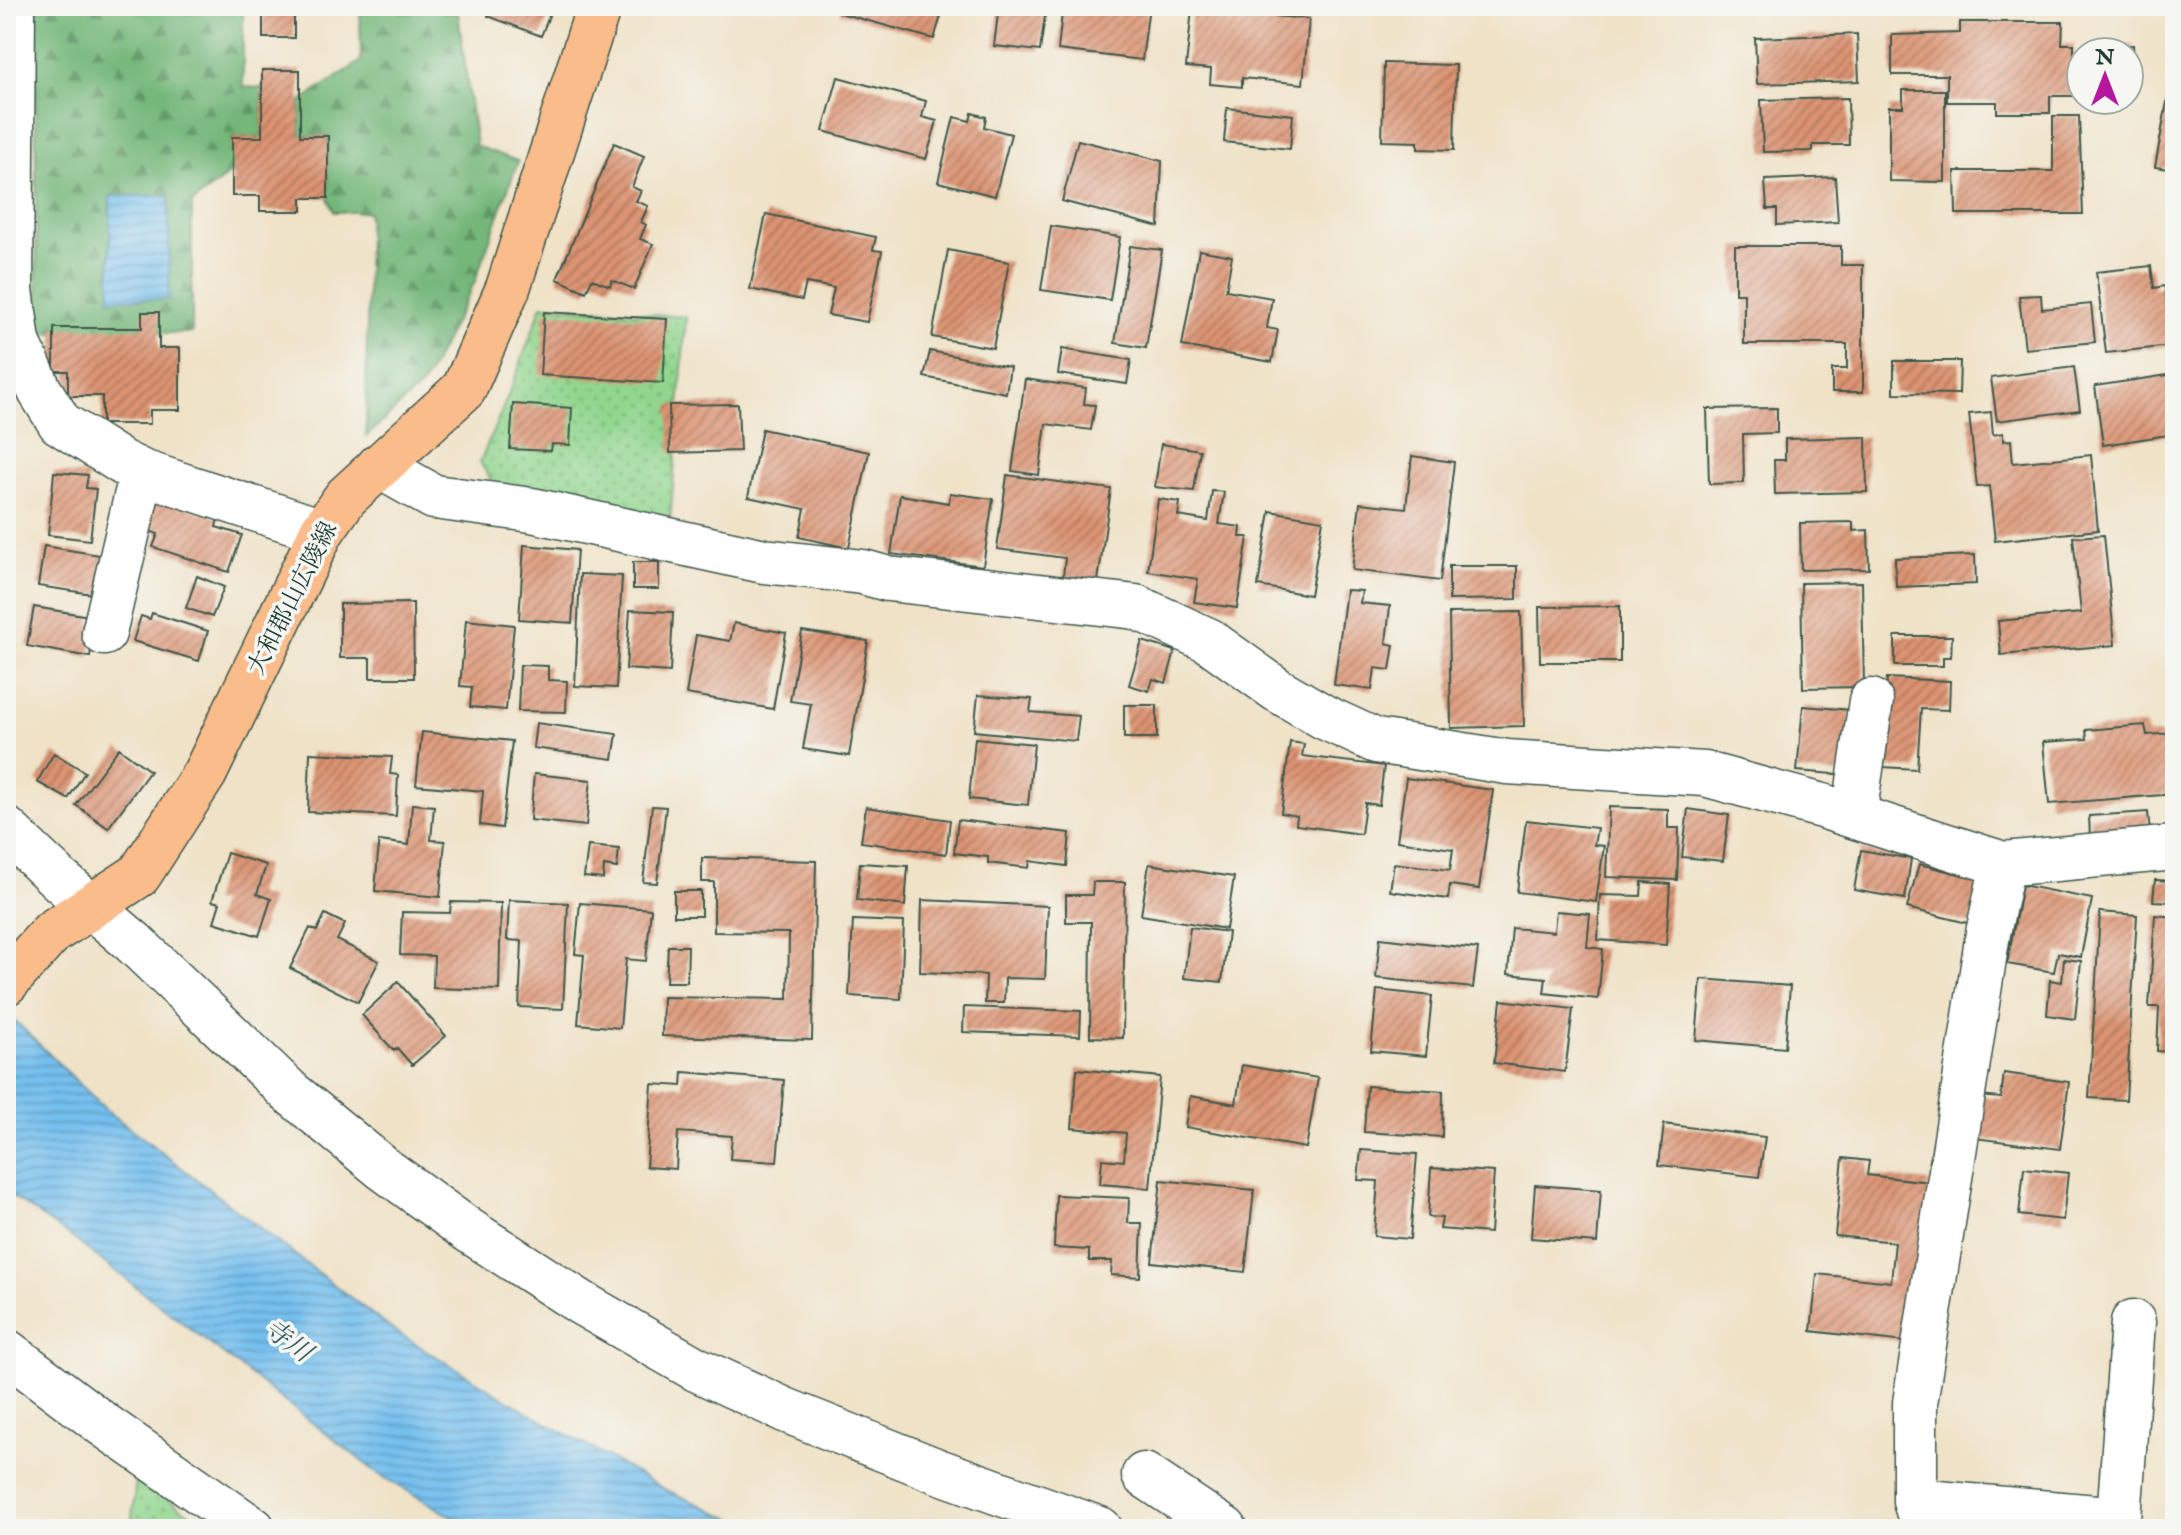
<svg xmlns="http://www.w3.org/2000/svg" width="2181" height="1535" viewBox="0 0 2181 1535" font-family="'IM FELL English','Noto Serif JP',serif">
	<style>
		.forest { fill: url(#forest-firs); stroke: #4a7a57; stroke-width: 2 }
		.park { fill: url(#park-dots); stroke: #588a62; stroke-width: 2 }
		.water { fill: url(#water-rules); stroke: #4a7e91; stroke-width: 2 }
		.building { fill: url(#building-hatch) }
		.lines { fill: none; stroke-linecap: round; stroke-linejoin: round }
		.minor-casing { stroke: #3e564a; stroke-width: 47 }
		.major-casing { stroke: #3e564a; stroke-width: 47 }
		.minor { stroke: #fff; stroke-width: 44 }
		.major { stroke: #fabc8b; stroke-width: 44 }
		.labels { text-anchor: middle; stroke-width: 7; stroke-linejoin: round; paint-order: stroke }
		.street-label { font-size: 24px; fill: #1f3d34; stroke: #f6f6f2 }
		.water-label { font-size: 26px; font-style: italic; fill: #345e62; stroke: #f6f6f2 }
	</style>
	<defs>
		<pattern id="forest-firs" width="22" height="20" patternUnits="userSpaceOnUse" patternTransform="scale(2)"><rect width="22" height="20" fill="#74b77a"/><path d="M5 1l3.5 6h-7zM16 11l3.5 6h-7z" fill="#5f9665"/></pattern>
		<pattern id="park-dots" width="8" height="8" patternUnits="userSpaceOnUse" patternTransform="scale(2)"><rect width="8" height="8" fill="#91d68f"/><path d="M2 2h.1M6 6h.1" fill="none" stroke="#76af76" stroke-width="1.8" stroke-linecap="round"/></pattern>
		<pattern id="water-rules" width="6" height="5" patternUnits="userSpaceOnUse" patternTransform="scale(2)"><rect width="6" height="5" fill="#75bfee"/><path d="M0 2.5h6" fill="none" stroke="#5f9cc2"/></pattern>
		<pattern id="building-hatch" width="6" height="6" patternUnits="userSpaceOnUse" patternTransform="scale(2)"><rect width="6" height="6" fill="#db9372"/><path d="M-1 1l2-2M0 6l6-6M5 7l2-2" fill="none" stroke="#b1795e"/></pattern>
	</defs>
	<rect width="100%" height="100%" fill="#f6f6f2"/>
	<filter id="ink" filterUnits="userSpaceOnUse"><feTurbulence type="fractalNoise" baseFrequency=".0125" numOctaves="2"/><feDisplacementMap in="SourceGraphic" scale="16" xChannelSelector="R" yChannelSelector="G"/><feConvolveMatrix kernelMatrix="1 2 1 2 8 2 1 2 1" color-interpolation-filters="sRGB"/></filter>
	<filter id="wash" filterUnits="userSpaceOnUse"><feTurbulence type="fractalNoise" baseFrequency=".006" numOctaves="4" result="noise"/><feDisplacementMap in="SourceGraphic" scale="32" xChannelSelector="R" yChannelSelector="G"/><feGaussianBlur stdDeviation="1.8" result="paint"/><feColorMatrix in="noise" values="0 0 0 0 0 0 0 0 0 0 0 0 0 0 0 0 0 1.4 0 .05"/><feComposite in="paint" operator="in"/></filter>
	<g filter="url(#wash)">
		<rect width="100%" height="100%" fill="#efe2c7"/>
		<!-- forest -->
		<path class="forest" d="M35 6H243V87L262 88V137H232V172L192 203V333H37Z
			M352 6H457L476 146 518 161 475 281 424 383 366 437 368 212H334L328 198V136H300V102L361 61 360 10Z"/>
		<!-- park -->
		<path class="park" d="M542 305 686 317 670 522 502 498 480 462 511 389Z
			M136 1478 212 1529H131Z"/>
		<!-- water -->
		<path class="water" d="M110 196H169V299H110Z
			M6 1012 105 1109 390 1328 529 1413 666 1490 756 1529H474L380 1475 70 1236 6 1192Z"/>
		<g id="blocks">
			<!-- building -->
			<path class="building" d="M263 6H294V38H263Z
				M492 6H553L541 36 488 16Z
				M842 6H944L934 39 840 13Z
				M999 6H1149L1142 60 1058 50 1062 12 1046 9 1040 51 994 46Z
				M1473 6H1548V13H1473Z
				M2141 6H2175V15L2141 7Z
				M1192 9 1309 19 1303 84 1242 78V87L1210 84 1211 69 1186 67Z
				M1960 22H2063L2062 44H2074V96H2050V113H1997V102H1947V75H1892V35L1960 33Z
				M1857 34 1859 81 1757 84 1755 38Z
				M2133 45 2135 88 2129 89V52H2081V48Z
				M1384 63 1456 65 1454 150 1418 149V142L1382 141Z
				M262 70H300V136H328V198H302V211H260V196H232V137H262Z
				M838 77 926 101 922 117 937 121 926 159 823 131Z
				M1903 90H1945V182L1889 181V107H1903Z
				M2169 91 2175 92V170L2155 167Z
				M1848 98 1849 145H1813V151L1763 152 1761 100Z
				M1227 108 1293 115 1290 149 1224 142Z
				M972 113 986 117 984 127 1011 134 995 196 938 182 954 117 970 121Z
				M2053 116H2079L2083 214H1956L1955 171H2053Z
				M1078 140 1162 161 1159 227 1062 201Z
				M614 143 644 156 632 187 641 191 636 201 648 206 641 222 646 225 640 239 653 244 634 289 612 280 610 286 592 279 586 292 557 279Z
				M1835 177 1838 222 1777 225V209H1767L1765 180Z
				M766 214 876 237 873 250 882 251 867 322 828 315 834 288 806 283 802 300 750 289Z
				M1051 226 1120 237 1110 300 1041 290Z
				M1130 246 1162 250 1146 348 1115 343Z
				M1735 246H1841V265H1863V392H1832V369H1847V344H1744V293H1735Z
				M948 250 1009 262 993 348 932 337Z
				M1199 250 1232 256 1226 290 1272 298 1267 328 1278 330 1272 362 1182 346Z
				M2151 266 2154 288 2165 286 2171 346 2106 353 2096 272Z
				M2041 295 2042 309 2091 304 2095 342 2025 349 2019 296Z
				M142 312H159V348H180V410H150V424H102V396H68V371H54V328H142Z
				M544 312 667 319 663 383 540 375Z
				M1062 349 1131 360 1127 384 1058 374Z
				M930 351 1010 367 1006 393 924 377Z
				M1894 361H1960L1959 394 1894 393Z
				M2074 367 2080 410 1997 421 1991 378Z
				M2175 374V434L2103 445 2095 386Z
				M1025 379 1086 388 1084 404 1095 405 1091 430 1046 424 1039 475 1012 471Z
				M513 404 572 408 570 445 552 444 551 451 510 449Z
				M738 404 740 451 670 453 669 405Z
				M1777 408V433L1743 434 1744 483 1709 484 1707 409Z
				M1991 412 1993 435 2003 433V441L2011 440 2013 463 2091 455 2098 530 1995 541 1989 486 1977 487 1969 414Z
				M762 429 869 452 849 548 799 537 805 509 748 497Z
				M1866 437 1867 492 1775 494 1774 460H1785V439Z
				M1161 444 1200 450 1194 491 1155 487Z
				M1412 456 1454 462 1440 581 1352 570 1360 503 1406 508Z
				M54 472 88 475 86 488 96 489 90 540 48 535Z
				M1007 475 1111 489 1098 581 1063 576 1065 558 997 549Z
				M1212 491 1224 492 1219 524 1241 527 1240 537H1248L1237 608 1194 602 1198 579 1148 571 1158 499 1180 502 1178 516 1208 521Z
				M950 493 993 499 983 566 891 554 900 495 949 503Z
				M154 496 218 518 216 527 242 535 229 572 153 547 158 534 144 529Z
				M1270 511 1323 520 1310 595 1258 586Z
				M1853 522V531L1868 530 1869 569 1801 570 1800 523Z
				M2104 535 2115 645 2001 655 1998 621 2081 613 2073 537Z
				M524 545 577 550 572 623 519 619Z
				M44 546 112 557 106 596 38 586Z
				M1975 555 1976 584 1896 587 1895 558Z
				M633 562H659V589H633Z
				M1449 566H1517V599L1449 600Z
				M580 574 622 576 616 688 575 686Z
				M197 576 224 587 212 617 186 608Z
				M1862 582 1864 687 1803 688 1801 583Z
				M1346 590 1362 591 1360 603 1390 606 1386 643 1394 645 1390 670 1375 668 1372 690 1334 685Z
				M413 603 414 678H370V658H340V604Z
				M1620 606V662H1540L1539 607Z
				M34 607 89 616 94 630 90 657 27 646Z
				M630 610 673 612 670 672 626 669Z
				M1521 612 1524 726 1451 728 1449 613Z
				M152 613 208 631 199 661 133 641 141 616 150 619Z
				M466 620 514 625 506 710 470 707 472 687 460 686Z
				M734 623 786 633 773 709 686 694 696 635 730 641Z
				M802 631 868 641 849 756 803 749 811 704 790 701Z
				M1895 636H1952L1951 657H1943V666H1895Z
				M1142 641 1175 651 1166 683 1153 679 1149 691 1129 685Z
				M520 665 548 666V680L567 681 566 712 518 711Z
				M1887 678 1950 681 1949 710 1921 709 1917 769 1882 767Z
				M978 695 1032 699 1030 712 1079 716 1076 741 974 731Z
				M1124 705H1157V738H1124Z
				M1803 706 1851 710 1846 775 1797 771Z
				M536 723 617 734 613 759 533 748Z
				M2145 725 2147 735 2175 733V794L2049 804 2043 742 2087 739 2086 730Z
				M422 732 512 741 502 828 480 825 483 791 416 785Z
				M975 738 1034 744 1028 805 969 799Z
				M1290 742 1304 744 1302 756 1384 766 1379 805 1365 803 1361 834 1296 825 1297 816 1281 813Z
				M119 748 150 771 108 828 76 805Z
				M54 753 85 772 68 799 37 782Z
				M310 753 392 757 390 774 398 775 396 816 308 812Z
				M534 774 591 780 586 826 530 820Z
				M1406 778 1493 790 1479 889 1450 885 1448 899 1390 891 1394 863 1450 870 1453 849 1397 841Z
				M412 804 434 806 431 840 445 841 440 897 375 891 379 841 409 845Z
				M652 806 666 807 657 883 643 882Z
				M866 807 950 820 946 854 861 842Z
				M1609 807 1668 809V828H1679L1677 880 1606 877Z
				M1688 809 1729 815 1723 861 1682 857Z
				M2148 812 2150 833 2090 838 2089 816Z
				M958 820 1070 833 1067 866 1030 861 1029 868 988 863V857L954 853Z
				M1526 820 1597 828 1594 845 1604 846 1596 902 1517 892Z
				M588 846 619 849 617 868 604 866 603 879 584 877Z
				M1861 850 1911 859 1905 899 1854 890Z
				M227 853 266 865 257 894 271 899 259 936 214 922 220 903 212 901Z
				M702 858 816 861 812 1040 662 1036 663 997 788 999 789 933 714 932V882H702Z
				M860 863 908 866 905 906 857 900Z
				M1149 864 1234 877 1226 929 1141 915Z
				M1919 864 1983 880 1971 924 1907 908Z
				M2155 880 2175 881V902L2153 901Z
				M1093 882H1125L1123 1038 1090 1037 1091 922H1066V895H1092Z
				M1642 882 1670 884 1666 945 1598 940 1600 895 1641 896Z
				M2022 885 2092 899 2081 957 2058 953 2054 972 2007 964Z
				M674 891H701V916H674Z
				M509 900 568 903 563 1009 519 1007 522 941 507 940Z
				M922 900 1048 906 1045 979 1005 978 1004 1003H985L986 975 920 972Z
				M451 902 501 903 499 990 433 988 434 956 400 955 402 912 450 913Z
				M580 903 651 909 646 961 626 959 620 1028 578 1024 584 955 575 954Z
				M1556 911 1590 914 1587 947 1603 949 1598 999 1544 993 1546 978 1508 974 1512 928 1554 932Z
				M2100 912 2137 915 2126 1100 2089 1098Z
				M325 914 345 924 337 940 379 961 358 1002 290 968 310 928 317 931Z
				M2155 915 2175 917V1052L2157 1051 2159 1007H2149Z
				M853 920 904 922 901 999 849 996Z
				M1190 927 1228 932 1222 982 1184 978Z
				M1380 938 1478 949 1473 988 1376 978Z
				M668 946H688L687 982H666Z
				M2064 959 2081 961 2075 1019 2047 1015 2050 980 2062 982Z
				M1701 979 1790 986 1785 1048 1696 1040Z
				M398 982 446 1036 412 1065 397 1048 394 1051 362 1015Z
				M1377 990 1432 996 1426 1056 1371 1051Z
				M1501 1000 1573 1009 1565 1072 1494 1063Z
				M964 1007 1081 1011 1080 1036 963 1032Z
				M1242 1065 1318 1078 1306 1148 1185 1127 1190 1096 1236 1104Z
				M1077 1069 1160 1077 1150 1188 1100 1184 1102 1159 1124 1161 1126 1133 1072 1128Z
				M683 1072 784 1080 777 1162 730 1159 732 1136 678 1132 676 1169 646 1167 652 1084 682 1086Z
				M2004 1073 2069 1082 2060 1149 1974 1138 1979 1096 2001 1098Z
				M1367 1086 1443 1091 1442 1137 1364 1132Z
				M1664 1124 1765 1137 1759 1177 1659 1165Z
				M1361 1150 1417 1154 1410 1239 1374 1236 1378 1181 1358 1180Z
				M1843 1158 1869 1161 1867 1175 1930 1182 1913 1343 1811 1331 1817 1274 1891 1282 1895 1242 1835 1236Z
				M1431 1168 1494 1172 1490 1233 1440 1229 1442 1218 1428 1217Z
				M2024 1168 2068 1173 2063 1220 2019 1215Z
				M1161 1180 1254 1190 1245 1272 1152 1262Z
				M1535 1185 1601 1190 1597 1243 1531 1238Z
				M1056 1195 1129 1198 1128 1223H1142L1140 1277 1111 1275 1112 1261H1089V1250L1054 1248Z"/>
		</g>
	</g>
	<g filter="url(#ink)">
		<use href="#blocks" fill-opacity="0" stroke="#3e564a" stroke-width="2"/>
		<g class="lines">
			<!-- minor casing -->
			<g class="minor-casing">
				<path id="minor" d="M13 6 11 290 18 342 40 391 60 423 123 463 142 472 322 531
					M379 466 434 497 532 510 764 561 863 572 888 579 1136 607 1208 640 1276 689 1324 717 1376 741 1507 762 1705 774 1822 806 2003 864 2175 848
					M104 633 142 472
					M1854 816 1871 701
					M6 829 61 881 133 942 291 1093 384 1169 468 1230 583 1304 696 1369 785 1410 938 1471 1100 1529
					M6 1351 104 1425 253 1529
					M1144 1475 1225 1529
					M1915 1501 2119 1519 2133 1322
					M1924 1529 1915 1501V1403L1988 933 2003 864"/>
			</g>
			<!-- major casing -->
			<g class="major-casing">
				<path id="major" d="M6 983 52 932 139 875 205 773 322 531 346 497 464 389 508 288 599 6"/>
			</g>
			<!-- minor -->
			<use href="#minor" class="minor"/>
			<!-- major -->
			<use href="#major" class="major"/>
		</g>
	</g>
	<g class="labels">
		<!-- street labels -->
		<g class="street-label">
			<text transform="translate(292 598) rotate(-63)" y="8">大和郡山広陵線</text>
		</g>
		<!-- water labels -->
		<g class="water-label">
			<text transform="translate(288 1340) rotate(36)" y="9">寺川</text>
		</g>
	</g>
	<!-- margin -->
	<rect width="2181" height="1535" fill="none" stroke="#f6f6f2" stroke-width="32"/>
	<!-- north arrow -->
	<g transform="translate(2105 76)"><circle r="38" fill="#f6f6f2" stroke="#a0aca6" stroke-width="2"/>
	<path d="M0-6L14 30L0 20L-14 30Z" fill="#b5179e"/>
	<text y="-12" font-size="22" font-weight="bold" text-anchor="middle" fill="#1f3d34">N</text>
	</g>
</svg>
